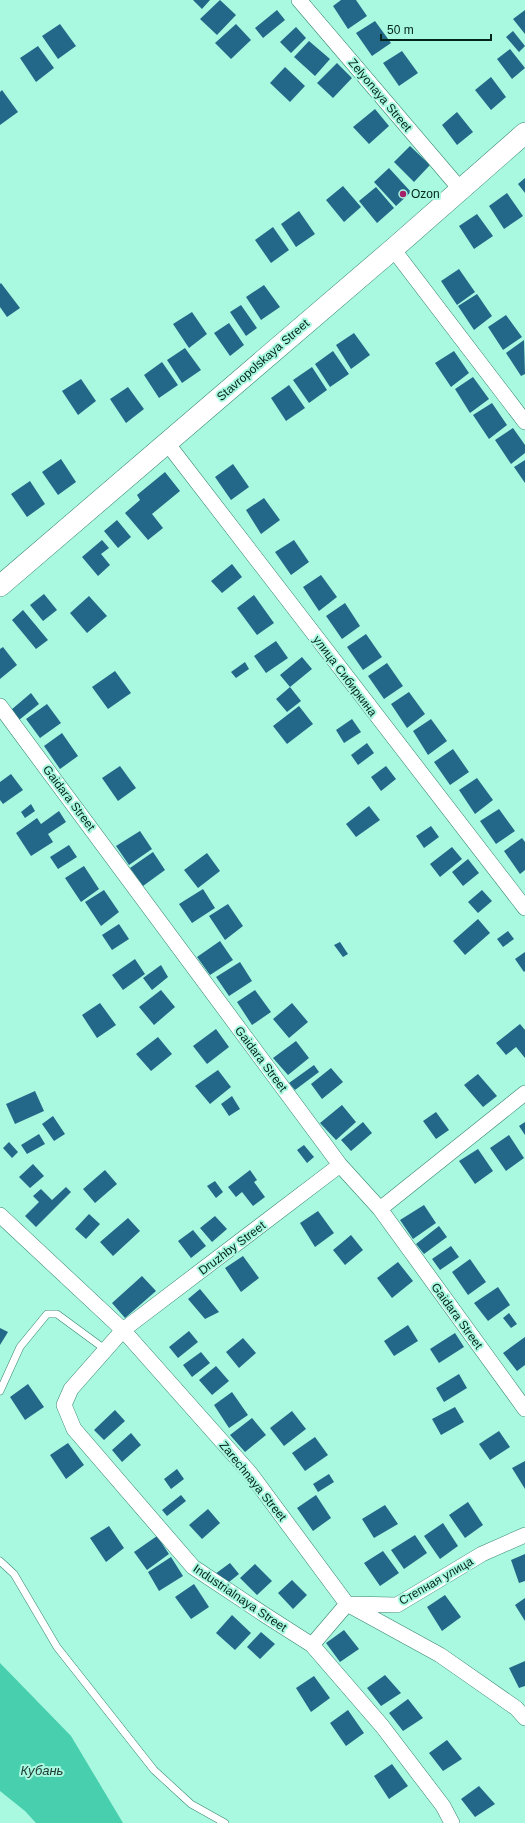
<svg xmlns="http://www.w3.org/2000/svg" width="525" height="1823" viewBox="0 0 525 1823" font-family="Arial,sans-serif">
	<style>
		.water { fill: #47cfae }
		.building { fill: #236889 }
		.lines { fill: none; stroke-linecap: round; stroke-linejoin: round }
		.lane-casing { stroke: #358570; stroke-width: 8 }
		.street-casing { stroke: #358570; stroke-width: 16 }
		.secondary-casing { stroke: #358570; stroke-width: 22 }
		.lane { stroke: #fff; stroke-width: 7 }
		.street { stroke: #fff; stroke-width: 15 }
		.secondary { stroke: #fff; stroke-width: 21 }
		.poi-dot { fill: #a62069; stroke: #a9f8e0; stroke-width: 1.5 }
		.labels { text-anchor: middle; stroke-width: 4; stroke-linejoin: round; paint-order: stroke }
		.street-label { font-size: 12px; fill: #02251c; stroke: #a9f8e0 }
		.poi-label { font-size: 12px; fill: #02251c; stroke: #a9f8e0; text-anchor: start }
		.water-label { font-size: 13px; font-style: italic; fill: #203c34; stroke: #a9f8e0 }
	</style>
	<rect width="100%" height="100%" fill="#a9f8e0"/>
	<!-- water -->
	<path class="water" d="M0 1663 71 1736 123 1823H36L25 1811 0 1791Z"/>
	<!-- building -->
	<path class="building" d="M193 0H210L202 9Z
		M220 0 236 15 217 35 200 19Z
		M341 0H356L367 16 348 29 333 6Z
		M277 10 285 20 263 38 255 28Z
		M525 10V34L513 19Z
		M375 21 391 43 372 56 356 33Z
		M60 24 76 46 58 59 42 36Z
		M236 24 251 40 231 59 215 43Z
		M296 27 306 38 291 53 280 42Z
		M513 31 525 46 519 52 506 37Z
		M309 41 330 59 315 76 294 57Z
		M38 46 54 68 36 82 20 58Z
		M510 49 525 68 512 79 497 59Z
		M402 51 418 73 399 86 383 63Z
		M337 63 352 78 333 98 317 83Z
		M285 67 305 86 290 102 270 83Z
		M491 77 506 97 491 110 475 90Z
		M2 90 18 112 0 125V92Z
		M375 109 389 126 369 144 353 127Z
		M457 112 473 132 457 145 442 125Z
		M410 146 430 165 414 182 394 162Z
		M389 168 411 192 396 206 374 182Z
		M525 178V193L518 184Z
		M343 186 361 207 344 222 326 200Z
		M376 187 394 208 377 223 359 201Z
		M507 193 523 216 504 229 489 206Z
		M299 211 315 234 296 247 281 224Z
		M477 214 493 236 474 249 459 226Z
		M273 227 289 250 271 263 255 240Z
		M459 269 475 292 457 305 441 281Z
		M1 283 20 308 7 317 0 307V284Z
		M264 285 280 307 261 320 246 297Z
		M477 294 492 316 474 330 458 306Z
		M241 305 257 328 246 336 230 312Z
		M192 312 207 334 189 348 173 324Z
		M506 315 522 337 503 350 488 327Z
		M229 323 244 345 230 356 214 333Z
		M354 333 370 355 351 369 336 345Z
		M524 340 525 374 521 376 506 353Z
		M185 348 201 370 182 383 167 360Z
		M333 351 349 374 330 387 315 364Z
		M454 351 469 373 451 387 435 363Z
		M162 362 178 385 159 398 144 375Z
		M312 367 327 390 309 403 293 380Z
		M473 377 489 399 470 413 455 389Z
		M81 379 96 401 78 415 62 391Z
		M289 385 305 408 286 421 271 398Z
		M128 387 144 409 126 423 110 399Z
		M492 403 507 425 489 439 473 415Z
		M513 428 525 445V453L511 464 495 440Z
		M61 459 76 482 58 495 42 472Z
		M525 460V483L514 467Z
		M233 464 249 487 231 500 215 477Z
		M165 472 180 491 152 514 163 528 148 540 125 513 140 500 137 495Z
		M30 481 45 504 27 517 11 494Z
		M264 498 280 520 261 534 246 510Z
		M117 520 131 537 118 548 104 531Z
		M102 540 109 548 101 554 110 565 98 576 82 557Z
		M294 540 309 562 291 575 275 552Z
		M232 564 242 577 222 593 211 581Z
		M321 575 337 597 319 611 303 587Z
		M44 594 57 610 43 621 30 605Z
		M254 595 274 623 257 635 237 608Z
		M89 596 107 616 87 633 70 613Z
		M345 603 360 626 342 639 326 616Z
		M23 610 48 640 36 649 12 620Z
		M366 634 382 657 363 670 347 647Z
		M276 641 288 658 266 673 254 656Z
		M3 647 17 665 0 679V649Z
		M302 657 312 669 290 687 280 675Z
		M245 662 249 669 236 678 231 672Z
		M387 663 403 686 384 699 368 676Z
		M115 671 131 693 108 709 92 687Z
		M290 687 301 701 287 712 276 699Z
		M409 692 425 714 407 728 391 704Z
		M31 693 39 704 19 720 11 710Z
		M47 704 61 723 40 738 26 719Z
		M299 706 313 724 287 744 273 726Z
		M352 719 361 732 344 743 336 730Z
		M431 719 447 741 428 755 413 731Z
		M62 733 78 756 60 769 44 746Z
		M367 743 374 753 358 765 351 755Z
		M453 749 469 772 450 785 434 762Z
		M120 766 136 788 118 801 102 778Z
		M386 766 396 779 381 791 371 777Z
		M11 774 23 790 3 804 0 800V782Z
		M477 778 493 800 475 814 459 790Z
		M31 804 35 811 25 818 21 812Z
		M369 806 380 820 356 837 346 824Z
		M499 809 515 831 496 844 480 821Z
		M59 811 66 822 48 834 53 842 31 856 16 833 37 818 41 824Z
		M431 826 439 837 424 848 416 836Z
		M140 831 152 849 129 865 116 846Z
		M522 838 525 842V870L520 874 504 851Z
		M69 845 77 857 58 869 50 857Z
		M452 847 462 859 440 877 430 864Z
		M153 852 165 870 143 886 130 868Z
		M207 853 220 871 198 888 184 870Z
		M468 859 479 873 463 886 452 872Z
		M84 866 99 889 81 902 65 878Z
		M203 889 215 908 192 923 179 904Z
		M104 890 119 912 101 926 85 902Z
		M482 890 492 901 478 913 468 902Z
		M228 904 243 926 225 940 209 916Z
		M478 919 490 933 465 955 453 941Z
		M119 924 129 939 112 950 102 935Z
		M508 931 514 939 503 947 497 939Z
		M220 941 233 960 210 975 197 957Z
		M340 942 348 954 343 957 334 945Z
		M525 952V971L524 972 515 959Z
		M135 959 145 974 123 990 112 975Z
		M240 962 252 981 229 996 216 977Z
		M161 965 168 977 152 990 143 978Z
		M161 990 175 1007 154 1025 139 1007Z
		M255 990 271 1012 252 1025 237 1002Z
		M100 1003 116 1025 97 1038 82 1015Z
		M292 1003 308 1022 289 1038 273 1019Z
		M520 1024 525 1030V1058L516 1047 506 1055 496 1043Z
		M216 1029 229 1047 207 1064 193 1046Z
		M158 1037 172 1054 151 1071 136 1054Z
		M296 1041 309 1058 288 1075 273 1058Z
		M314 1065 319 1072 295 1090 289 1083Z
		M331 1068 343 1082 322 1099 311 1084Z
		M218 1070 231 1087 210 1104 195 1086Z
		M478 1074 497 1096 483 1107 464 1085Z
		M35 1091 44 1111 15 1124 6 1104Z
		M232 1096 240 1109 229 1116 221 1104Z
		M342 1105 356 1122 336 1140 320 1123Z
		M436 1112 449 1130 436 1139 423 1121Z
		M53 1116 65 1134 54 1141 42 1124Z
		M363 1122 372 1133 351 1151 341 1140Z
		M525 1122V1135L519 1126Z
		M39 1134 45 1144 27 1154 21 1145Z
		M509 1135 524 1158 506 1171 490 1148Z
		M9 1142 18 1152 12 1158 3 1148Z
		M304 1145 314 1157 307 1163 297 1150Z
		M478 1149 493 1171 475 1184 459 1161Z
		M33 1164 44 1176 30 1188 19 1177Z
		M105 1170 117 1184 95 1203 83 1189Z
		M250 1170 257 1180 254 1182 265 1197 253 1206 242 1192 236 1197 228 1187Z
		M215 1181 223 1192 216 1198 207 1186Z
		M66 1187 71 1192 36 1227 25 1216 39 1202 33 1196 41 1189 52 1200Z
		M424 1205 436 1223 413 1239 400 1220Z
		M318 1211 334 1233 315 1247 300 1223Z
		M89 1214 100 1224 86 1239 75 1229Z
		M215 1216 227 1229 212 1242 200 1228Z
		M128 1218 140 1231 113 1256 100 1242Z
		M439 1226 447 1237 424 1254 416 1244Z
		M193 1230 206 1246 191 1258 178 1241Z
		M351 1235 363 1250 345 1265 333 1250Z
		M451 1246 459 1257 440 1270 432 1259Z
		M243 1256 259 1278 241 1292 225 1268Z
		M470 1259 486 1282 468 1295 452 1272Z
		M398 1262 413 1281 392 1298 377 1278Z
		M142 1276 156 1291 125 1318 112 1303Z
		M498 1287 510 1305 488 1321 474 1303Z
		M200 1289 219 1312 205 1319 188 1299Z
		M509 1313 517 1324 511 1328 503 1318Z
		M408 1325 418 1341 394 1356 384 1341Z
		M0 1328 8 1332 0 1345Z
		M189 1331 198 1342 178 1358 169 1347Z
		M455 1333 464 1347 439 1363 430 1349Z
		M525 1337V1365L517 1371 503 1353Z
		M243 1338 256 1353 239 1368 226 1352Z
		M201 1352 210 1363 192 1377 183 1365Z
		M216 1366 229 1381 212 1395 199 1380Z
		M459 1374 467 1388 444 1402 436 1388Z
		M28 1384 44 1407 25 1420 10 1397Z
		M232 1392 248 1415 229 1428 214 1405Z
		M455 1407 464 1422 441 1435 432 1419Z
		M115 1410 125 1421 104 1440 94 1430Z
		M292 1411 306 1429 284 1446 270 1428Z
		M252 1418 266 1435 245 1452 230 1435Z
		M499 1431 510 1447 490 1460 479 1444Z
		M131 1433 141 1445 122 1462 112 1450Z
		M315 1437 328 1455 305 1471 292 1453Z
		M68 1443 84 1465 66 1479 50 1455Z
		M525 1461V1489L512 1468Z
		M177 1469 184 1479 171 1489 164 1479Z
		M329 1474 334 1482 318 1492 313 1484Z
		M181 1495 186 1501 167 1516 162 1510Z
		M316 1495 331 1518 313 1531 297 1508Z
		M468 1502 483 1525 465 1538 449 1515Z
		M385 1505 398 1524 374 1538 362 1519Z
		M208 1509 220 1523 202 1539 189 1525Z
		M443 1523 458 1546 440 1559 424 1536Z
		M109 1526 124 1548 106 1562 90 1538Z
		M415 1535 427 1553 404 1569 391 1550Z
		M157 1536 169 1554 147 1570 134 1552Z
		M383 1551 399 1573 380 1586 364 1563Z
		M525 1554V1581L519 1583 511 1560Z
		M171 1557 183 1576 159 1591 148 1572Z
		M230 1563 239 1574 224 1586 215 1574Z
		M255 1564 272 1581 257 1595 240 1578Z
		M292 1580 307 1595 293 1609 278 1593Z
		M194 1584 209 1607 191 1619 175 1597Z
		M445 1595 461 1617 442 1631 427 1607Z
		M525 1598V1621L515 1605Z
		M232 1615 251 1633 235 1650 216 1633Z
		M344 1630 359 1649 340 1662 326 1643Z
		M261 1632 275 1644 260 1659 247 1647Z
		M525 1661V1686L519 1688 509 1668Z
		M385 1675 401 1693 381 1706 367 1688Z
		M314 1676 330 1698 311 1712 296 1688Z
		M408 1699 423 1718 403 1731 389 1713Z
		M348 1710 364 1733 346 1746 330 1723Z
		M447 1740 462 1759 443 1771 429 1753Z
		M392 1764 408 1786 389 1799 374 1776Z
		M479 1786 495 1804 475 1817 461 1799Z"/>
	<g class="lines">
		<!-- lane casing -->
		<g class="lane-casing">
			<path id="lane" d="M0 1391 20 1347 47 1314H57L106 1350
				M0 1561 14 1574 57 1647 154 1770 191 1804 225 1823"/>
		</g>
		<!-- street casing -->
		<g class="street-casing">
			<path id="street" d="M299 0 461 190
				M393 249 525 422
				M167 443 525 908
				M0 706 340 1165 380 1209 525 1409
				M340 1165 123 1330 71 1389 64 1405 74 1429 193 1567 265 1615 312 1645 382 1726 443 1806 452 1823
				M380 1209 525 1093
				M0 1215 123 1330 250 1473 347 1604 440 1655 516 1708 525 1718
				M312 1645 347 1604 397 1605 482 1554 525 1535"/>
		</g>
		<!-- secondary casing -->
		<g class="secondary-casing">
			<path id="secondary" d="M0 586 393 249 525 133"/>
		</g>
		<!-- lane -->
		<use href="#lane" class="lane"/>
		<!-- street -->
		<use href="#street" class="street"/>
		<!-- secondary -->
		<use href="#secondary" class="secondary"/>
	</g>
	<!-- markers -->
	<circle class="poi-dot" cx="403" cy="194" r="4"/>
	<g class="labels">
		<!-- street labels -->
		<g class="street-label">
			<text transform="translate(380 95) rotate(50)" y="4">Zelyonaya Street</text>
			<text transform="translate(263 360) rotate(-41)" y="4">Stavropolskaya Street</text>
			<text transform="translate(345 676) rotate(53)" y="4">улица Сибиркина</text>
			<text transform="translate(69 798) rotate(53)" y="4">Gaidara Street</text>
			<text transform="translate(261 1059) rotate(53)" y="4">Gaidara Street</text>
			<text transform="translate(232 1248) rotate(-37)" y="4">Druzhby Street</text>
			<text transform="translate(457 1316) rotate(54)" y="4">Gaidara Street</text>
			<text transform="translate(253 1481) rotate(51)" y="4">Zarechnaya Street</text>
			<text transform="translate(436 1581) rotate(-30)" y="4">Степная улица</text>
			<text transform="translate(240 1598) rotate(34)" y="4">Industrialnaya Street</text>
		</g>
		<!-- poi labels -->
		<g class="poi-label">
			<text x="411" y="198">Ozon</text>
		</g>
		<!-- water labels -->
		<g class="water-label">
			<text x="42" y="1775">Кубань</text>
		</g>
	</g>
	<!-- scale -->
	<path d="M381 34v6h110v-6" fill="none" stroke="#02251c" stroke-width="2"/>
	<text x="387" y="34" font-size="12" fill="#02251c" stroke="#a9f8e0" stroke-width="3" paint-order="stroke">50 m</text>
</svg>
